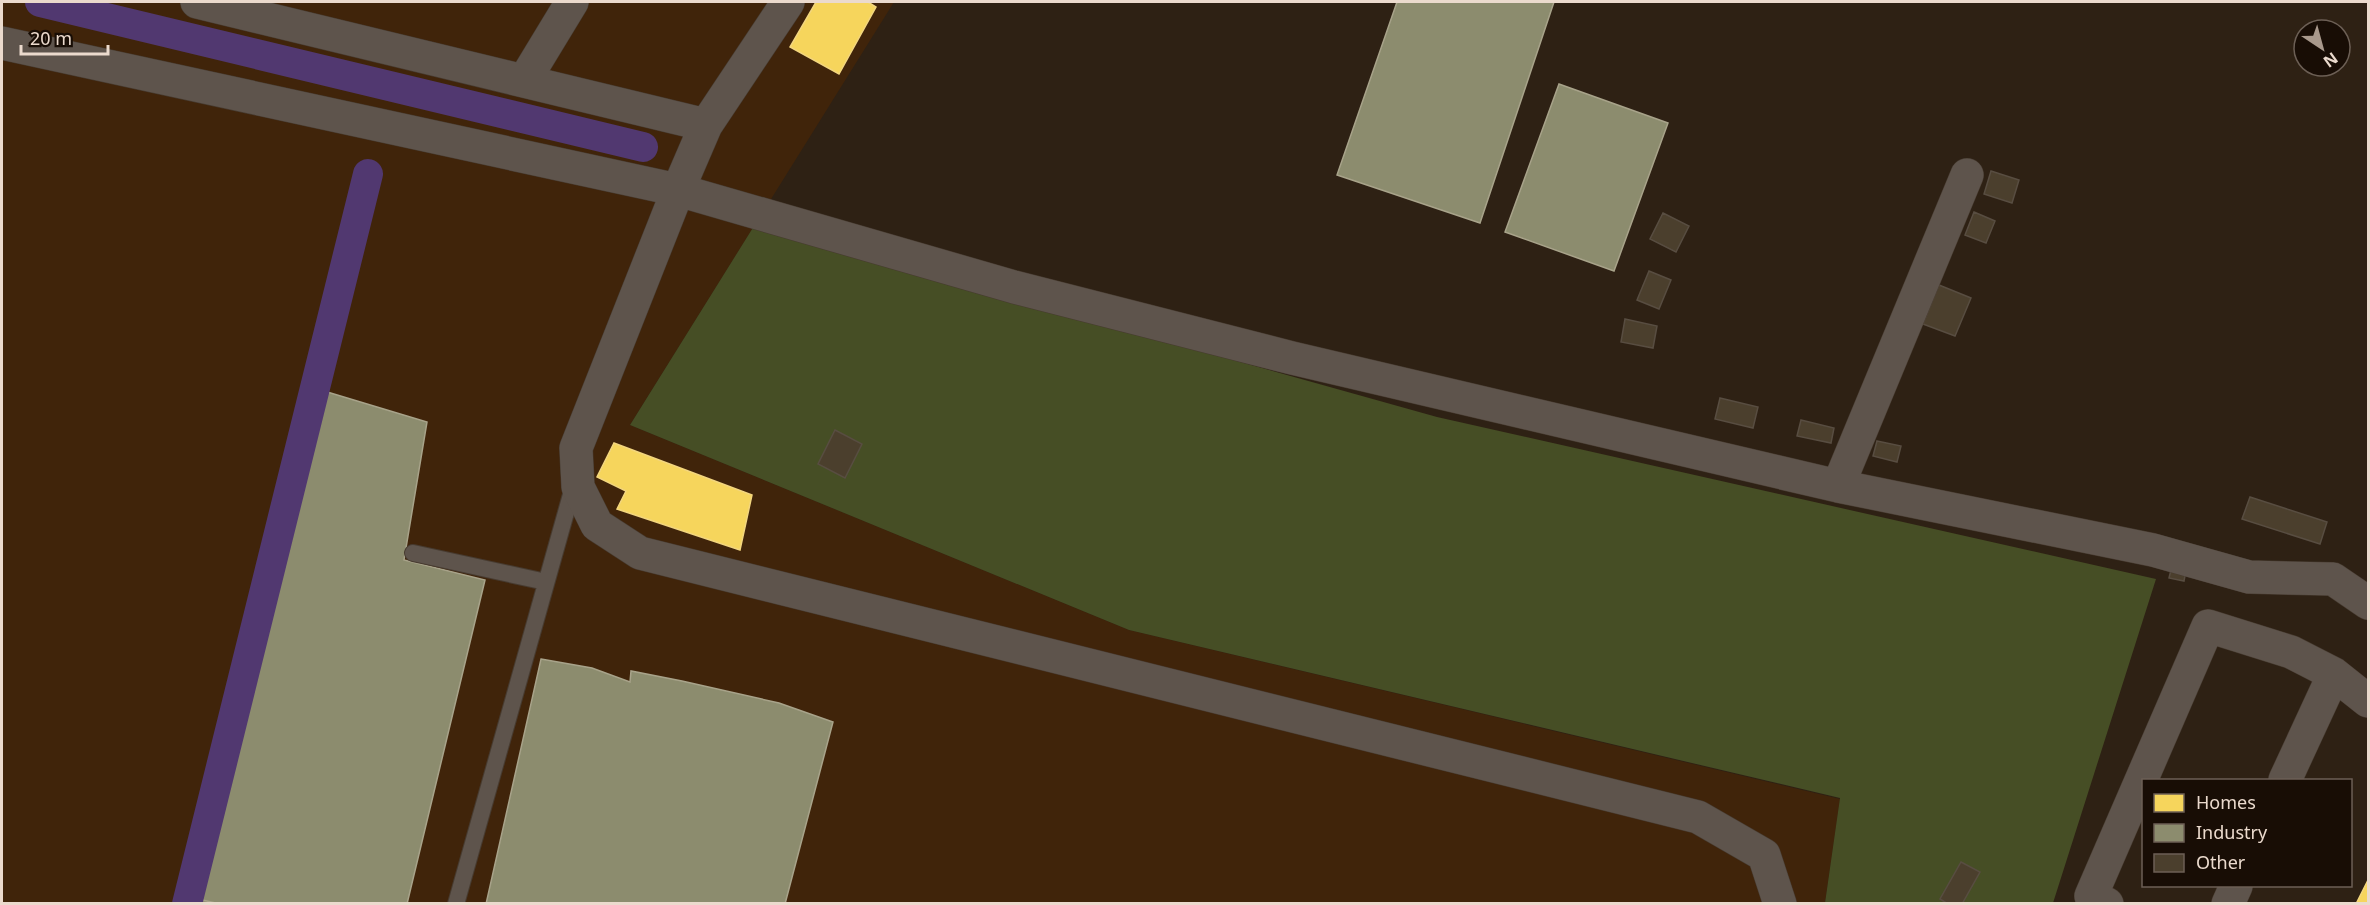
<svg xmlns="http://www.w3.org/2000/svg" width="2370" height="905" viewBox="0 0 2370 905" font-family="'Noto Sans',sans-serif">
	<style>
		.built { fill: #40240a }
		.green { fill: #464e25 }
		.homes { fill: #f6d55c; stroke: #f3d67e; stroke-width: 1.5 }
		.industry { fill: #8c8c6e; stroke: #a8a38a; stroke-width: 1.5 }
		.lines { fill: none; stroke-linecap: round; stroke-linejoin: round }
		.canal { stroke: #513870; stroke-width: 30 }
		.building { fill: #4b3f2d; stroke: #584d41; stroke-width: 1.5 }
		.lane-casing { stroke: #473b30; stroke-width: 18 }
		.street-casing { stroke: #473b30; stroke-width: 34 }
		.lane { stroke: #5e544c; stroke-width: 16 }
		.street { stroke: #5e544c; stroke-width: 33 }
	</style>
	<rect width="100%" height="100%" fill="#2e2114"/>
	<!-- built -->
	<path class="built" d="M2 2H894L630 425 1129 630 1840 799 1825 903 2 904Z"/>
	<!-- green -->
	<path class="green" d="M754 226 1437 417 2156 579 2053 903H1825L1840 798 1129 630 630 425Z"/>
	<!-- homes -->
	<path class="homes" d="M816 2H868L876 7 839 74 790 47Z
		M614 443 752 495 740 550 617 509 626 491 597 477Z
		M2368 880V904H2356Z"/>
	<!-- industry -->
	<path class="industry" d="M1397 2H1554L1480 223 1337 175Z
		M1559 84 1668 123 1614 271 1505 232Z
		M314 388 427 422 404 560 485 580 407 904H220L189 897Z
		M541 659 592 668 630 682 631 671 682 681 779 703 833 722 785 904H486Z
		M189 897 220 904H187Z"/>
	<g class="lines">
		<!-- canal -->
		<path class="canal" d="M40 2 643 147
			M187 904 368 174"/>
	</g>
	<!-- building -->
	<path class="building" d="M1991 171 2019 180 2012 203 1984 194Z
		M1974 212 1995 221 1986 243 1965 235Z
		M1663 213 1689 226 1676 252 1650 239Z
		M1649 271 1671 280 1659 309 1637 300Z
		M1939 285 1971 298 1955 336 1923 324Z
		M1625 319 1657 326 1653 348 1621 342Z
		M1720 398 1758 407 1753 428 1715 419Z
		M1801 420 1834 428 1831 443 1797 436Z
		M835 430 862 444 845 478 818 464Z
		M1877 441 1901 446 1897 462 1873 456Z
		M2250 497 2327 522 2320 544 2242 519Z
		M2173 562 2187 565 2184 581 2169 578Z
		M1961 862 1980 872 1962 904H1948L1940 899Z"/>
	<g class="lines">
		<!-- lane casing -->
		<g class="lane-casing">
			<path id="lane" d="M413 553 546 582
				M456 904 574 484"/>
		</g>
		<!-- street casing -->
		<g class="street-casing">
			<path id="street" d="M197 2 706 125
				M788 2 706 125 678 190 576 448 578 487 597 525 640 553 1698 817 1764 855 1780 904
				M2 43 678 190 1014 287 1292 358 1838 486 2153 550 2249 577 2333 579 2368 603
				M524 81 572 2
				M1838 486 1967 175
				M2285 780 2334 674
				M2107 904 2091 896 2208 626 2291 652 2334 674 2368 701
				M2228 904 2236 886"/>
		</g>
		<!-- lane -->
		<use href="#lane" class="lane"/>
		<!-- street -->
		<use href="#street" class="street"/>
	</g>
	<!-- border -->
	<rect width="2370" height="905" fill="none" stroke="#ebdacd" stroke-width="6"/>
	<!-- legend -->
	<rect x="2142" y="779" width="210" height="108" fill="#180d05" stroke="#6c5f55" stroke-width="1.5"/>
	<rect x="2154" y="794" width="30" height="18" fill="#f6d55c" stroke="#6c5f55" stroke-width="1.5"/>
	<text x="2196" y="809" font-size="18" fill="#ebdacd">Homes</text>
	<rect x="2154" y="824" width="30" height="18" fill="#8c8c6e" stroke="#6c5f55" stroke-width="1.5"/>
	<text x="2196" y="839" font-size="18" fill="#ebdacd">Industry</text>
	<rect x="2154" y="854" width="30" height="18" fill="#4b3f2d" stroke="#6c5f55" stroke-width="1.5"/>
	<text x="2196" y="869" font-size="18" fill="#ebdacd">Other</text>
	<!-- north arrow -->
	<g transform="translate(2322 48) rotate(144)"><circle r="28" fill="#180d05" stroke="#6c5f55" stroke-width="1.5"/>
	<path d="M0-4.5L10 22L0 15L-10 22Z" fill="#a9998c"/>
	<text y="-9" font-size="16" font-weight="bold" text-anchor="middle" fill="#ebdacd">N</text>
	</g>
	<!-- scale -->
	<path d="M21 45v9h87v-9" fill="none" stroke="#ebdacd" stroke-width="3"/>
	<text x="30" y="45" font-size="18" fill="#ebdacd" stroke="#180d05" stroke-width="4.5" paint-order="stroke">20 m</text>
</svg>
